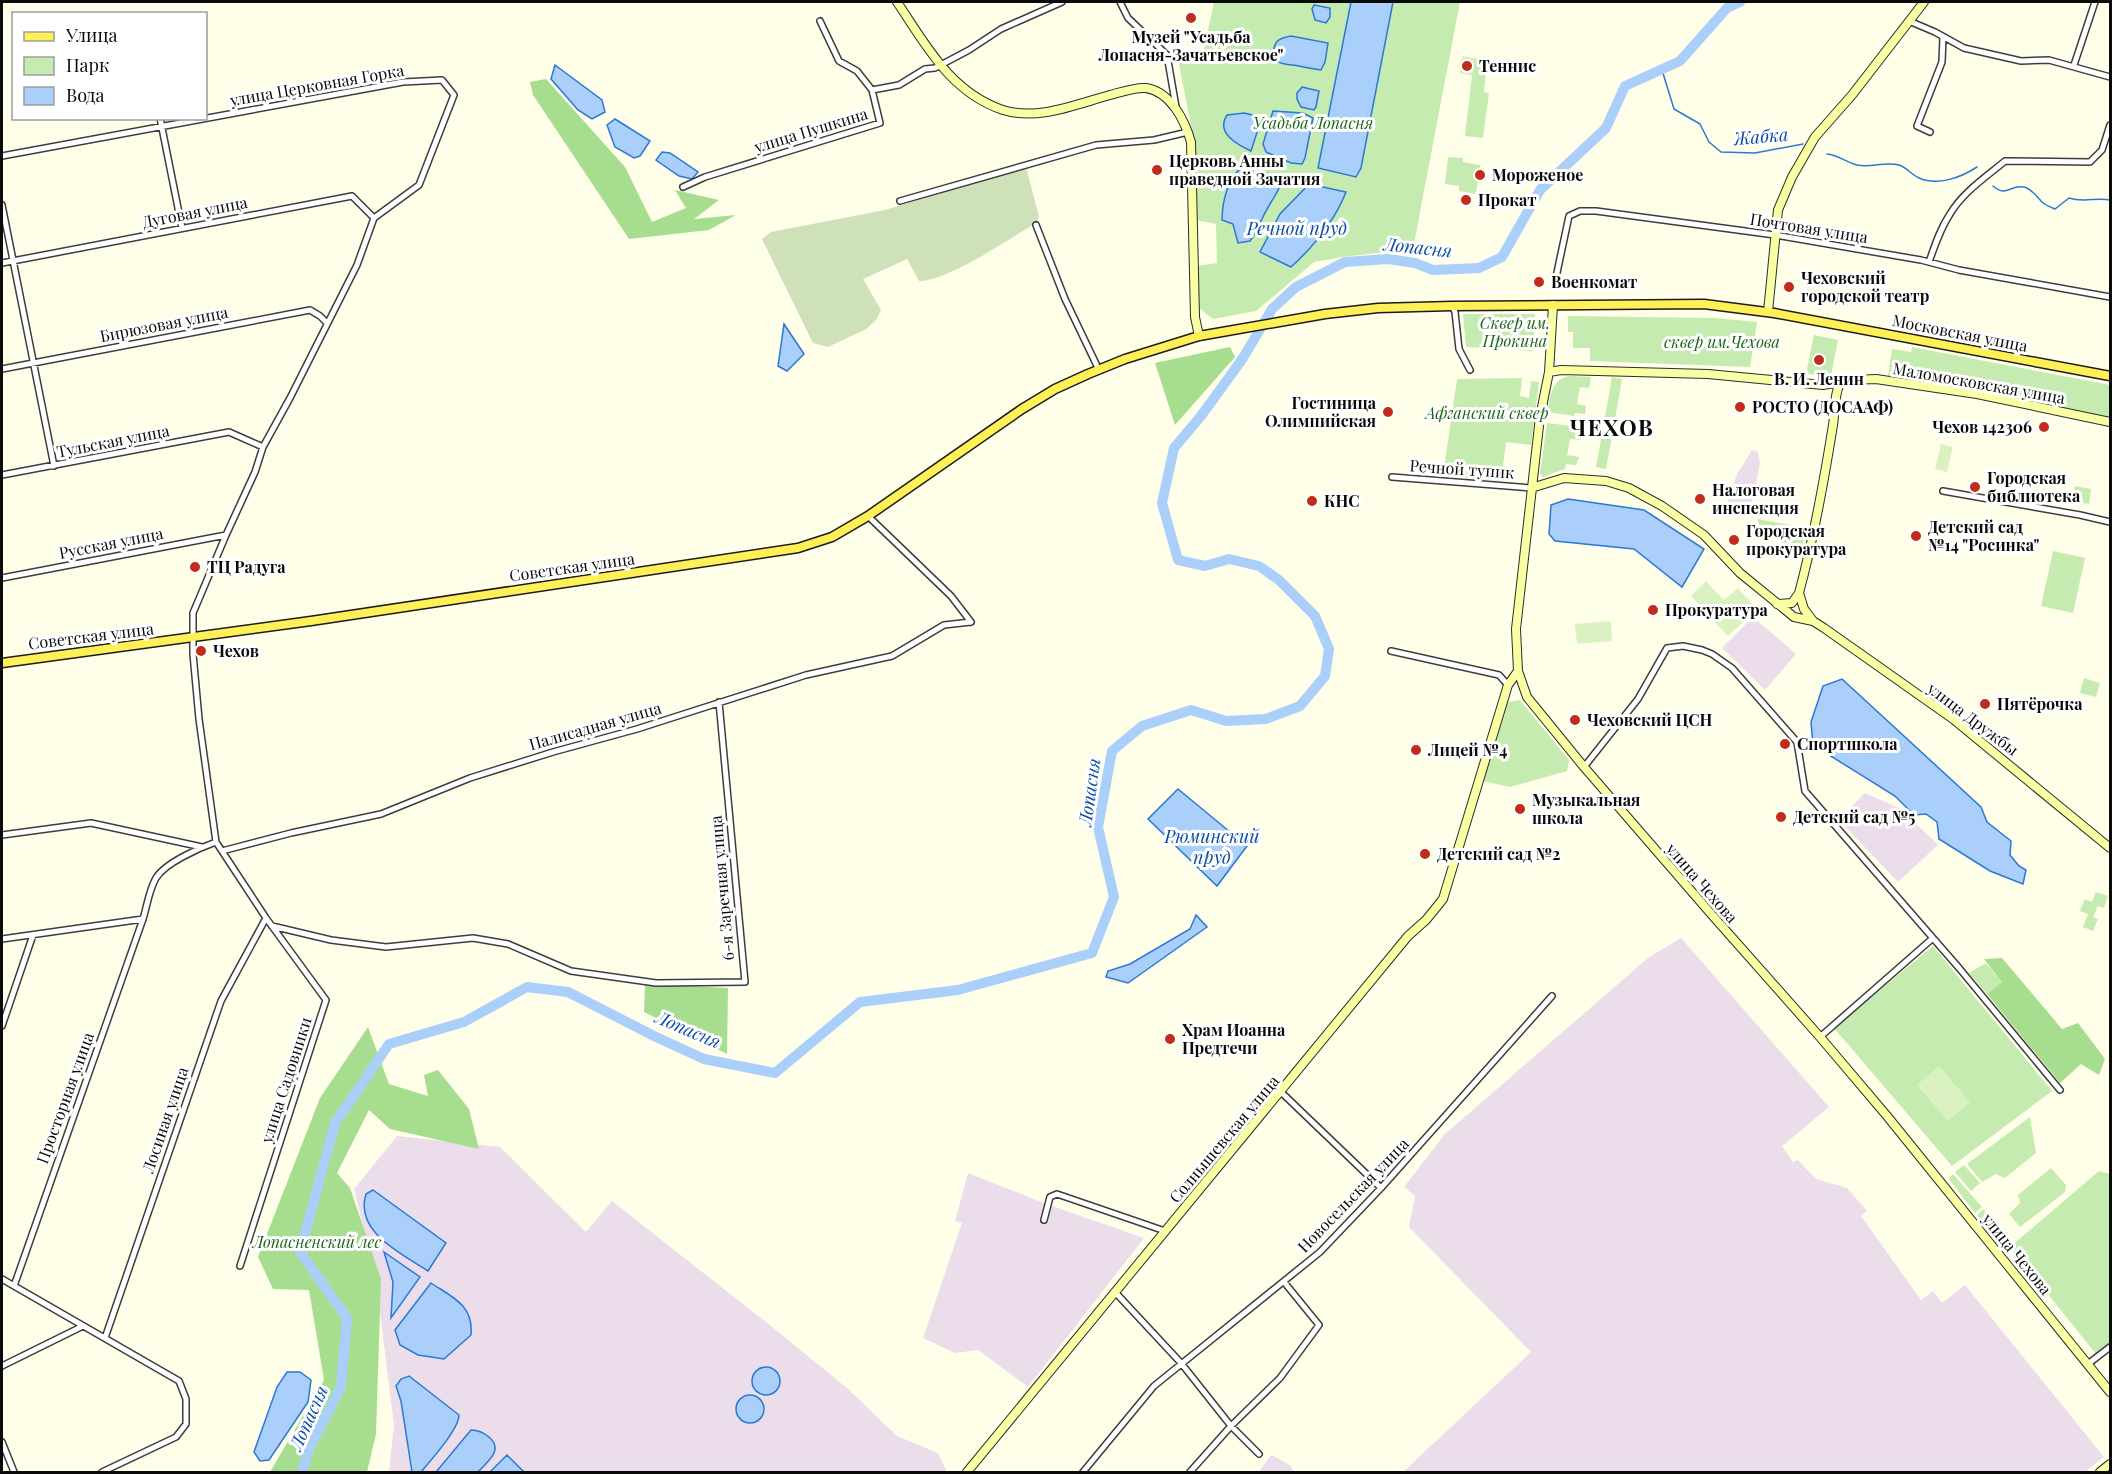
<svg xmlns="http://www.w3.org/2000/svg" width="2112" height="1474" viewBox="0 0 2112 1474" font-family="'Playfair Display',serif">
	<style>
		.industrial { fill: #ebddea }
		.green { fill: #c6ebb0 }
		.forest { fill: #a6dd8e }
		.cemetery { fill: #cee1b9 }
		.pitch { fill: #daf2c2 }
		.water { fill: #a9cffa; stroke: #2b78d6; stroke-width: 1.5 }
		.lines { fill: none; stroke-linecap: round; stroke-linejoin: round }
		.stream { stroke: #2b78d6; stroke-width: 1.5 }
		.river { stroke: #a9cffa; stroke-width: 10 }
		.street-casing { stroke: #3d3d3d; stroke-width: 8 }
		.secondary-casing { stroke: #2c2c2c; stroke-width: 10 }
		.primary-casing { stroke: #1b1b1b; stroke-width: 11 }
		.street { stroke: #fff; stroke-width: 5 }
		.secondary { stroke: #fbffa3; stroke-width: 8 }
		.primary { stroke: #fff058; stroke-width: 8 }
		.poi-dot { fill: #c22c1b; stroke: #fff; stroke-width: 2 }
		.labels { text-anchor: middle; stroke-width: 6; stroke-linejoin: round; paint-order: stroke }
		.poi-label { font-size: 16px; font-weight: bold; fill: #0a0a0a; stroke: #fff; text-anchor: start }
		.street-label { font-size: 16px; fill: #0a0a0a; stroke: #fff }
		.park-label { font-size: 16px; font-style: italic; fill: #1c6518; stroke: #fff }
		.water-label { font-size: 18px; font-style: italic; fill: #0d4ba3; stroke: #fff }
		.district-label { font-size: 22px; font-weight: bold; letter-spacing: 1.5px; fill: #0a0a0a; stroke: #fff }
	</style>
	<rect width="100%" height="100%" fill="#fffee8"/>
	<!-- industrial -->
	<path class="industrial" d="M1752 450 1758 452 1760 463 1750 512 1726 507 1737 474Z
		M1753 617 1796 654 1765 690 1722 648Z
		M1865 793 1901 809 1938 845 1898 882 1841 822 1854 810 1851 807Z
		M1681 938 1829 1107 1782 1146 1793 1162 1798 1160 1816 1179 1847 1188 1867 1211 1861 1216 1921 1300 1933 1291 1942 1303 1965 1285 2104 1457 2085 1472H1403L1531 1352 1409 1227 1415 1196 1404 1187 1445 1134 1648 958Z
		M397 1136 500 1147 586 1232 612 1201 781 1334 848 1389 897 1436 938 1453 947 1472H389L394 1425 376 1280 354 1189Z
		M968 1173 1049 1205 1144 1238 1028 1387 978 1350 955 1353 923 1338 962 1223 955 1221Z
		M1271 1455 1290 1465 1294 1472H1259Z"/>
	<!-- green -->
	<path class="green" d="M1214 2H1460L1412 254 1394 251 1342 257 1314 262 1256 311 1213 319 1199 308 1197 266 1217 263 1216 224 1196 220 1192 131 1176 49 1203 54Z
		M1474 58 1487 60 1484 92 1489 93 1483 138 1465 136Z
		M1448 157 1463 158V162L1480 165 1476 194 1459 191V186L1445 184Z
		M1463 314H1535L1533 351 1466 347Z
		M1568 316 1714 318 1757 322 1750 367 1590 361V348H1573V332H1568Z
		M1814 335 1838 340 1831 376 1806 374Z
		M1912 347 2110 385V419L1997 394 1992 389 1960 382 1953 386 1888 376 1892 349 1911 352Z
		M1570 376 1591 377 1589 388 1580 387 1577 404 1586 406 1585 414 1575 413 1574 416 1547 412C1550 397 1552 378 1570 376Z
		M1612 377 1622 379 1615 419 1605 417Z
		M1522 378 1520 396 1529 398 1531 381 1539 382 1531 445 1506 442 1501 481 1443 476 1457 379Z
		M1547 423 1572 426V430L1582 431 1581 440 1570 439 1567 455 1579 457 1576 465 1566 464 1565 469 1543 477 1540 473Z
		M1602 434 1612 436 1606 469 1596 467Z
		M2075 486 2091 489 2089 504 2072 501Z
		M1758 519 1806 528 1800 559 1758 523Z
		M2053 551 2085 558 2073 613 2041 606Z
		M2084 678 2100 683 2096 697 2080 693Z
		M1520 700 1569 760 1567 771 1510 787 1483 781 1507 702Z
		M2096 892 2108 896 2104 908 2098 906 2093 917 2098 919 2093 931 2083 927 2088 914 2080 911 2085 899 2092 902Z
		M1933 946 2052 1091 1952 1166 1834 1028Z
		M1986 963 2002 982 1987 994 1969 973Z
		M2030 1117 2036 1153 2005 1178 1996 1174 1982 1182 1967 1164Z
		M1964 1165 1980 1183 1971 1191 1955 1172Z
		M2051 1168 2066 1185 2065 1192 2020 1227 2009 1214 2020 1203 2018 1195Z
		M2099 1171 2110 1174V1342L2096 1354 2010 1247Z
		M1953 1174 1982 1207 1975 1213 1949 1179Z
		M1983 1209 2008 1239 2003 1243 1999 1242 1977 1215Z"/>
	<!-- forest -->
	<path class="forest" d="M546 79 625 167 652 222 686 208 675 190 719 200 694 219 736 215 709 230 629 239 533 95 530 82Z
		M1230 347 1235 357 1175 425 1155 363Z
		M2002 958 2062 1029 2078 1023 2105 1059 2099 1075 2081 1064 2060 1083 1987 994 2002 982 1984 959Z
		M645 984 728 988 727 1054 644 1012Z
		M368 1027 389 1084 428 1096 424 1075 438 1070 469 1109 479 1149 390 1129 369 1110 337 1173 350 1188 381 1279 376 1434 367 1472H270L324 1380 309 1290 273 1289 258 1257 320 1098Z"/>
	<!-- cemetery -->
	<path class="cemetery" d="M1026 167 1039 217 1036 223C1009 239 948 281 919 281L907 259 863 279 881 310 876 320 866 329 828 347 813 343 762 239 771 232 885 210Z"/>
	<!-- pitch -->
	<path class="pitch" d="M1462 56 1474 58 1472 76 1460 73Z
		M1941 444 1953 447 1947 472 1935 469Z
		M1706 581 1724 600 1738 588 1757 609 1728 636 1691 596Z
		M1611 621 1612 641 1577 644 1575 624Z
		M1939 1066 1970 1102 1948 1121 1917 1085Z"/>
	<!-- water -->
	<path class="water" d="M1351 2H1393L1361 168 1356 177 1318 168Z
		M1314 5 1330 8V17L1326 23 1315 20 1312 9Z
		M1291 36 1328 43 1325 62 1321 70C1311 69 1301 66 1292 65 1282 64 1272 63 1274 49 1275 39 1282 38 1291 36Z
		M555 65 602 100 605 112 592 119 578 110 551 79Z
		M1302 87 1319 91 1316 107 1314 110 1301 107 1297 99V93Z
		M1273 111 1303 113 1313 118 1305 158 1302 164 1291 163 1266 152 1263 144Z
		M1244 113 1257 116 1261 120 1251 151C1238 145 1215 133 1227 115Z
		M615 119 650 141 640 156 634 158 615 147 607 125Z
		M662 152 670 153 698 172 692 179 679 176 656 160Z
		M1244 166 1279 177 1283 179C1278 194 1268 205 1262 219 1258 227 1256 233 1250 241L1238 243 1233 224 1222 220C1222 203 1228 175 1244 166Z
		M1309 184 1346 192C1335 220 1313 247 1291 267L1260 252 1280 214Z
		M784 324 804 354 787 371 778 366Z
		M1568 499 1644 510 1704 549 1682 587 1634 549 1555 541 1549 534 1551 505Z
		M1842 679 1981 807 1987 822 2011 841 2010 855 2019 866 2026 870 2023 884 1990 871 1939 839 1937 822 1926 814 1914 815 1895 796 1813 745 1811 722 1823 686Z
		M1178 789 1247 846 1217 886 1148 819Z
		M1196 915 1207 927 1128 983 1106 977 1108 971 1130 964 1190 929Z
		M373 1190 446 1243 428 1271C402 1254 354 1232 366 1194Z
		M384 1252 420 1277 391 1318 393 1282Z
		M431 1283C452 1297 474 1305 471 1335L444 1359 418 1355 400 1345 395 1330Z
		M752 1381a14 14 0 1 1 28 0a14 14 0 1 1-28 0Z
		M287 1372H300L311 1380 308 1402 269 1460 260 1461 254 1452 277 1387Z
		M409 1376 459 1415C459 1429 431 1460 421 1472H412L401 1401 396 1386 401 1379Z
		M736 1409a14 14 0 1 1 28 0a14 14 0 1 1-28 0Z
		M471 1430C478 1430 483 1432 489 1437 504 1450 488 1461 478 1472H436Z
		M507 1455 524 1472H490Z"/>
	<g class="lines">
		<!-- stream -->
		<path class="stream" d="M1662 70 1674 109 1700 124 1709 142 1721 152 1755 153 1803 144
			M1827 154C1838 155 1846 162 1857 165 1872 168 1885 161 1899 165 1906 167 1912 175 1919 178 1938 186 1960 178 1977 167
			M1993 186C2007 198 2010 184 2024 187 2032 189 2036 196 2042 202 2045 205 2050 207 2055 209L2069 198C2083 203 2097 197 2110 200"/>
		<!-- river -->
		<path class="river" d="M302 1472 309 1449 341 1387 347 1318 300 1252 335 1123 389 1044 464 1022 527 987 568 992 654 1036 704 1059 775 1073 860 1002 958 990 1092 953 1114 897 1098 827 1112 751 1142 726 1191 710 1226 721 1266 719 1300 706 1325 676 1329 649 1315 616 1279 580 1259 566 1229 559 1205 566 1178 560 1162 503 1174 448 1201 416 1243 358 1272 309 1296 287 1345 262 1388 259 1415 263 1433 270 1479 268 1502 257 1540 190 1606 128 1625 86 1680 61 1727 8 1740 2"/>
		<!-- street casing -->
		<g class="street-casing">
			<path id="street" d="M1120 2 1128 18 1167 55 1176 107
				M820 21 839 61 857 71 872 90
				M1909 21 1935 32 1964 48 2021 61 2049 60 2110 77
				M2074 65 2095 2
				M160 118 182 228
				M1930 132 1917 126 1942 62 1943 37
				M2 156 403 82 442 80 454 95 419 185 374 218 357 265 290 398 263 447 255 472 226 535 193 613V654L199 719 216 842 266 918 326 1000 240 1266
				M683 187 705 177 880 123 872 90 899 85 925 69 935 68 969 50 1001 29 1062 2
				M900 201 1096 145 1154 140 1188 132
				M2 205 54 466
				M1036 225 1065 299 1099 370
				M1929 262C1935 245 1940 229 1950 214 1963 192 1986 177 2005 161L2090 162 2102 150 2110 125
				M2 263 352 196 374 218
				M1555 282 1569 216 1580 211H1596L1775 235 1921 260 1959 270 2110 297
				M1452 306 1455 312 1459 349 1470 370
				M2 369 310 310 320 316 327 323
				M2 475 229 432 263 447
				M1392 477 1531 488
				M1943 491 2080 515 2110 522
				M868 516 951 596 971 622
				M2 578 226 535
				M1391 651 1499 675 1508 685
				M1584 767 1638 699 1667 648 1683 646 1702 650 1712 654 1732 668 1797 742 1805 791 1959 968 2060 1090
				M2 835 91 823 202 847
				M222 851 291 833 381 814 470 778 553 752 637 729 806 675 892 656 944 625 971 622
				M272 926 331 940 386 947 473 938 508 944 571 971 656 983 745 982 719 702
				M2 939 143 919
				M2 1026 33 935
				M1820 1037 1933 938
				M1281 1092 1381 1188
				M1044 1220 1050 1197 1057 1194 1165 1231
				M2 1279 179 1381 186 1399V1424L176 1437 102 1472
				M14 1286 143 919C147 906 149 890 156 878 165 863 199 848 216 842
				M1115 1292 1181 1363 1231 1426 1259 1454
				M105 1338 221 1001 266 918
				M2088 1364 2110 1347
				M2 1366 83 1326
				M2 1442 14 1472
				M1083 1472 1154 1386 1320 1252 1381 1188 1552 996
				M1190 1472 1231 1426 1280 1378 1319 1325 1284 1282"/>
		</g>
		<!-- secondary casing -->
		<g class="secondary-casing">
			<path id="secondary" d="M897 2C926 45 950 92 1003 110 1038 121 1077 104 1110 95 1121 92 1136 87 1146 88 1171 92 1185 121 1191 142L1195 317 1199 336
				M1553 305 1549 372 1540 417 1516 629 1518 671 1527 697 1584 767 1712 915 1820 1037 1887 1116 2110 1392
				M1768 312 1778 210 1792 177 1815 137 1852 95 1924 2
				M1549 372 1561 370 1708 374 1823 385 1852 380 1876 379 1977 394 2110 422
				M1531 488 1564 478 1606 481 1629 488 1662 506 1704 535 1740 573 1794 617 1813 621 1824 628 1953 719 2110 848
				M1799 593 1804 609 1813 621
				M1777 604 1792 603 1799 593C1814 538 1824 481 1833 425 1835 413 1834 389 1842 381
				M967 1472 1408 936 1426 920 1443 899 1508 685 1518 671
				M2100 1472 2110 1464"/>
		</g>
		<!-- primary casing -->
		<g class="primary-casing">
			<path id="primary" d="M2 663 311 621 798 548 832 537 868 516 1022 409 1055 389 1088 374 1125 359 1199 336 1325 314 1378 308 1452 306 1704 304 1774 313 2110 376"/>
		</g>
		<!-- street -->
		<use href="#street" class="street"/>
		<!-- secondary -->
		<use href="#secondary" class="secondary"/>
		<!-- primary -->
		<use href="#primary" class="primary"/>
	</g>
	<!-- markers -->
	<g class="poi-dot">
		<circle cx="1191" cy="18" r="6"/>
		<circle cx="1467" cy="66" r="6"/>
		<circle cx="1157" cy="170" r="6"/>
		<circle cx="1480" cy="175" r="6"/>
		<circle cx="1466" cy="200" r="6"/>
		<circle cx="1539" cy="282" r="6"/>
		<circle cx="1789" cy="287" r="6"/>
		<circle cx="1819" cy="360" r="6"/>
		<circle cx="1740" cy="407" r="6"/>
		<circle cx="1388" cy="412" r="6"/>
		<circle cx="2044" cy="427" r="6"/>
		<circle cx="1975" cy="487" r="6"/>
		<circle cx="1700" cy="499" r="6"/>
		<circle cx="1312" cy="501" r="6"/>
		<circle cx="1916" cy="536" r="6"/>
		<circle cx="1734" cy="540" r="6"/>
		<circle cx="195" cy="567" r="6"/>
		<circle cx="1653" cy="610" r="6"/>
		<circle cx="201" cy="651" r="6"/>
		<circle cx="1985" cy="704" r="6"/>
		<circle cx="1575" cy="720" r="6"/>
		<circle cx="1785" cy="744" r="6"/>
		<circle cx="1416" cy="750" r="6"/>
		<circle cx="1520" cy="809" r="6"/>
		<circle cx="1781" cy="817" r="6"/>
		<circle cx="1425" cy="854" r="6"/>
		<circle cx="1170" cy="1039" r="6"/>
	</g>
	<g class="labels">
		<!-- poi labels -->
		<g class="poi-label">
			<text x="1191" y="43" text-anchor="middle">Музей "Усадьба<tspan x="1191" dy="18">Лопасня-Зачатьевское"</tspan></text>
			<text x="1479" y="72">Теннис</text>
			<text x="1169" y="167">Церковь Анны<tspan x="1169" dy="18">праведной Зачатия</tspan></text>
			<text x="1492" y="181">Мороженое</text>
			<text x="1478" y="206">Прокат</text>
			<text x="1801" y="284">Чеховский<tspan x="1801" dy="18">городской театр</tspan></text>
			<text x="1551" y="288">Военкомат</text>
			<text x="1819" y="385" text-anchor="middle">В. И. Ленин</text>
			<text x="1376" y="409" text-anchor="end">Гостиница<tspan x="1376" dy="18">Олимпийская</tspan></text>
			<text x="1752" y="413">РОСТО (ДОСААФ)</text>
			<text x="2032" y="433" text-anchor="end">Чехов 142306</text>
			<text x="1987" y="484">Городская<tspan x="1987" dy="18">библиотека</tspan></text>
			<text x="1712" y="496">Налоговая<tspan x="1712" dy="18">инспекция</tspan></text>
			<text x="1324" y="507">КНС</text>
			<text x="1928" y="533">Детский сад<tspan x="1928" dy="18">№14 "Росинка"</tspan></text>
			<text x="1746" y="537">Городская<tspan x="1746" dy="18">прокуратура</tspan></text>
			<text x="207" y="573">ТЦ Радуга</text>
			<text x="1665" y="616">Прокуратура</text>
			<text x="213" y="657">Чехов</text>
			<text x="1997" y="710">Пятёрочка</text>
			<text x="1587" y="726">Чеховский ЦСН</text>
			<text x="1797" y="750">Спортшкола</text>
			<text x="1428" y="756">Лицей №4</text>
			<text x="1532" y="806">Музыкальная<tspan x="1532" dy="18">школа</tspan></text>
			<text x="1793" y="823">Детский сад №5</text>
			<text x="1437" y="860">Детский сад №2</text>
			<text x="1182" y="1036">Храм Иоанна<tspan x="1182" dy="18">Предтечи</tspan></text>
		</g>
		<!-- street labels -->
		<g class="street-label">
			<text transform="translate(317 85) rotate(-10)" y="6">улица Церковная Горка</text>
			<text transform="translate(811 130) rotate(-17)" y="6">улица Пушкина</text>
			<text transform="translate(195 212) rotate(-11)" y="6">Дуговая улица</text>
			<text transform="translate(1809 228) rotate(9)" y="6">Почтовая улица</text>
			<text transform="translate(164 324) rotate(-11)" y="6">Бирюзовая улица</text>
			<text transform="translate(1960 333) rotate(11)" y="6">Московская улица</text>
			<text transform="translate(1979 383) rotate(10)" y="6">Маломосковская улица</text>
			<text transform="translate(113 441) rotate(-11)" y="6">Тульская улица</text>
			<text transform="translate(1462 469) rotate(4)" y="6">Речной тупик</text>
			<text transform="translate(111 543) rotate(-11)" y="6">Русская улица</text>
			<text transform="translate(572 567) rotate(-8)" y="6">Советская улица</text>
			<text transform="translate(91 636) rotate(-7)" y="6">Советская улица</text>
			<text transform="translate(1973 719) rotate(37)" y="6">улица Дружбы</text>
			<text transform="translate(595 726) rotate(-16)" y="6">Палисадная улица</text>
			<text transform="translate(1702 883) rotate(49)" y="6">улица Чехова</text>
			<text transform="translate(722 888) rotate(-95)" y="6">6-я Заречная улица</text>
			<text transform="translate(286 1080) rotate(-72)" y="6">улица Садовники</text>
			<text transform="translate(65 1098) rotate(-70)" y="6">Просторная улица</text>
			<text transform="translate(165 1120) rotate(-71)" y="6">Лосиная улица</text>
			<text transform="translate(1224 1139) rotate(-50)" y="6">Солнышевская улица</text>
			<text transform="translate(1353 1195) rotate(-46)" y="6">Новосельская улица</text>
			<text transform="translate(2017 1254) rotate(51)" y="6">улица Чехова</text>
		</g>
		<!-- park labels -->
		<g class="park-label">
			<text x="1313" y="129">Усадьба Лопасня</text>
			<text x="1515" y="329">Сквер им.<tspan x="1515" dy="18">Прокина</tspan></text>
			<text x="1722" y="348">сквер им.Чехова</text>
			<text x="1487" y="419">Афганский сквер</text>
			<text x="317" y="1248">Лопасненский лес</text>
		</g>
		<!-- water labels -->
		<g class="water-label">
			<text transform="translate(1761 137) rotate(-5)" y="6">Жабка</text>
			<text x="1297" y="235">Речной пруд</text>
			<text transform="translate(1418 248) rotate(6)" y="6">Лопасня</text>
			<text transform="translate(1090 792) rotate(-82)" y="6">Лопасня</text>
			<text x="1212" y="843">Рюминский<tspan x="1212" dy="21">пруд</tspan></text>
			<text transform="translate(688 1030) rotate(23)" y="6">Лопасня</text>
			<text transform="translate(309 1418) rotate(-66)" y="6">Лопасня</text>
		</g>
		<!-- district labels -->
		<g class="district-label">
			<text x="1612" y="436">ЧЕХОВ</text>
		</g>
	</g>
	<!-- border -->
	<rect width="2112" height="1474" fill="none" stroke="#0a0a0a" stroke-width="6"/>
	<!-- legend -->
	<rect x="12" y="12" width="195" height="108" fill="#ffffff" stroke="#9d9d9d" stroke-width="1.5"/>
	<rect x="24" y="32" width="30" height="9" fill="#fff058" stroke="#9d9d9d" stroke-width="1.5"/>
	<text x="66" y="42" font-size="18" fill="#0a0a0a">Улица</text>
	<rect x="24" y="57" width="30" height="18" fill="#c6ebb0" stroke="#9d9d9d" stroke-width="1.5"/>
	<text x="66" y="72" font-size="18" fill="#0a0a0a">Парк</text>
	<rect x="24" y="87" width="30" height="18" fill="#a9cffa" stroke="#9d9d9d" stroke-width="1.5"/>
	<text x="66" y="102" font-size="18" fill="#0a0a0a">Вода</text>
</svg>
